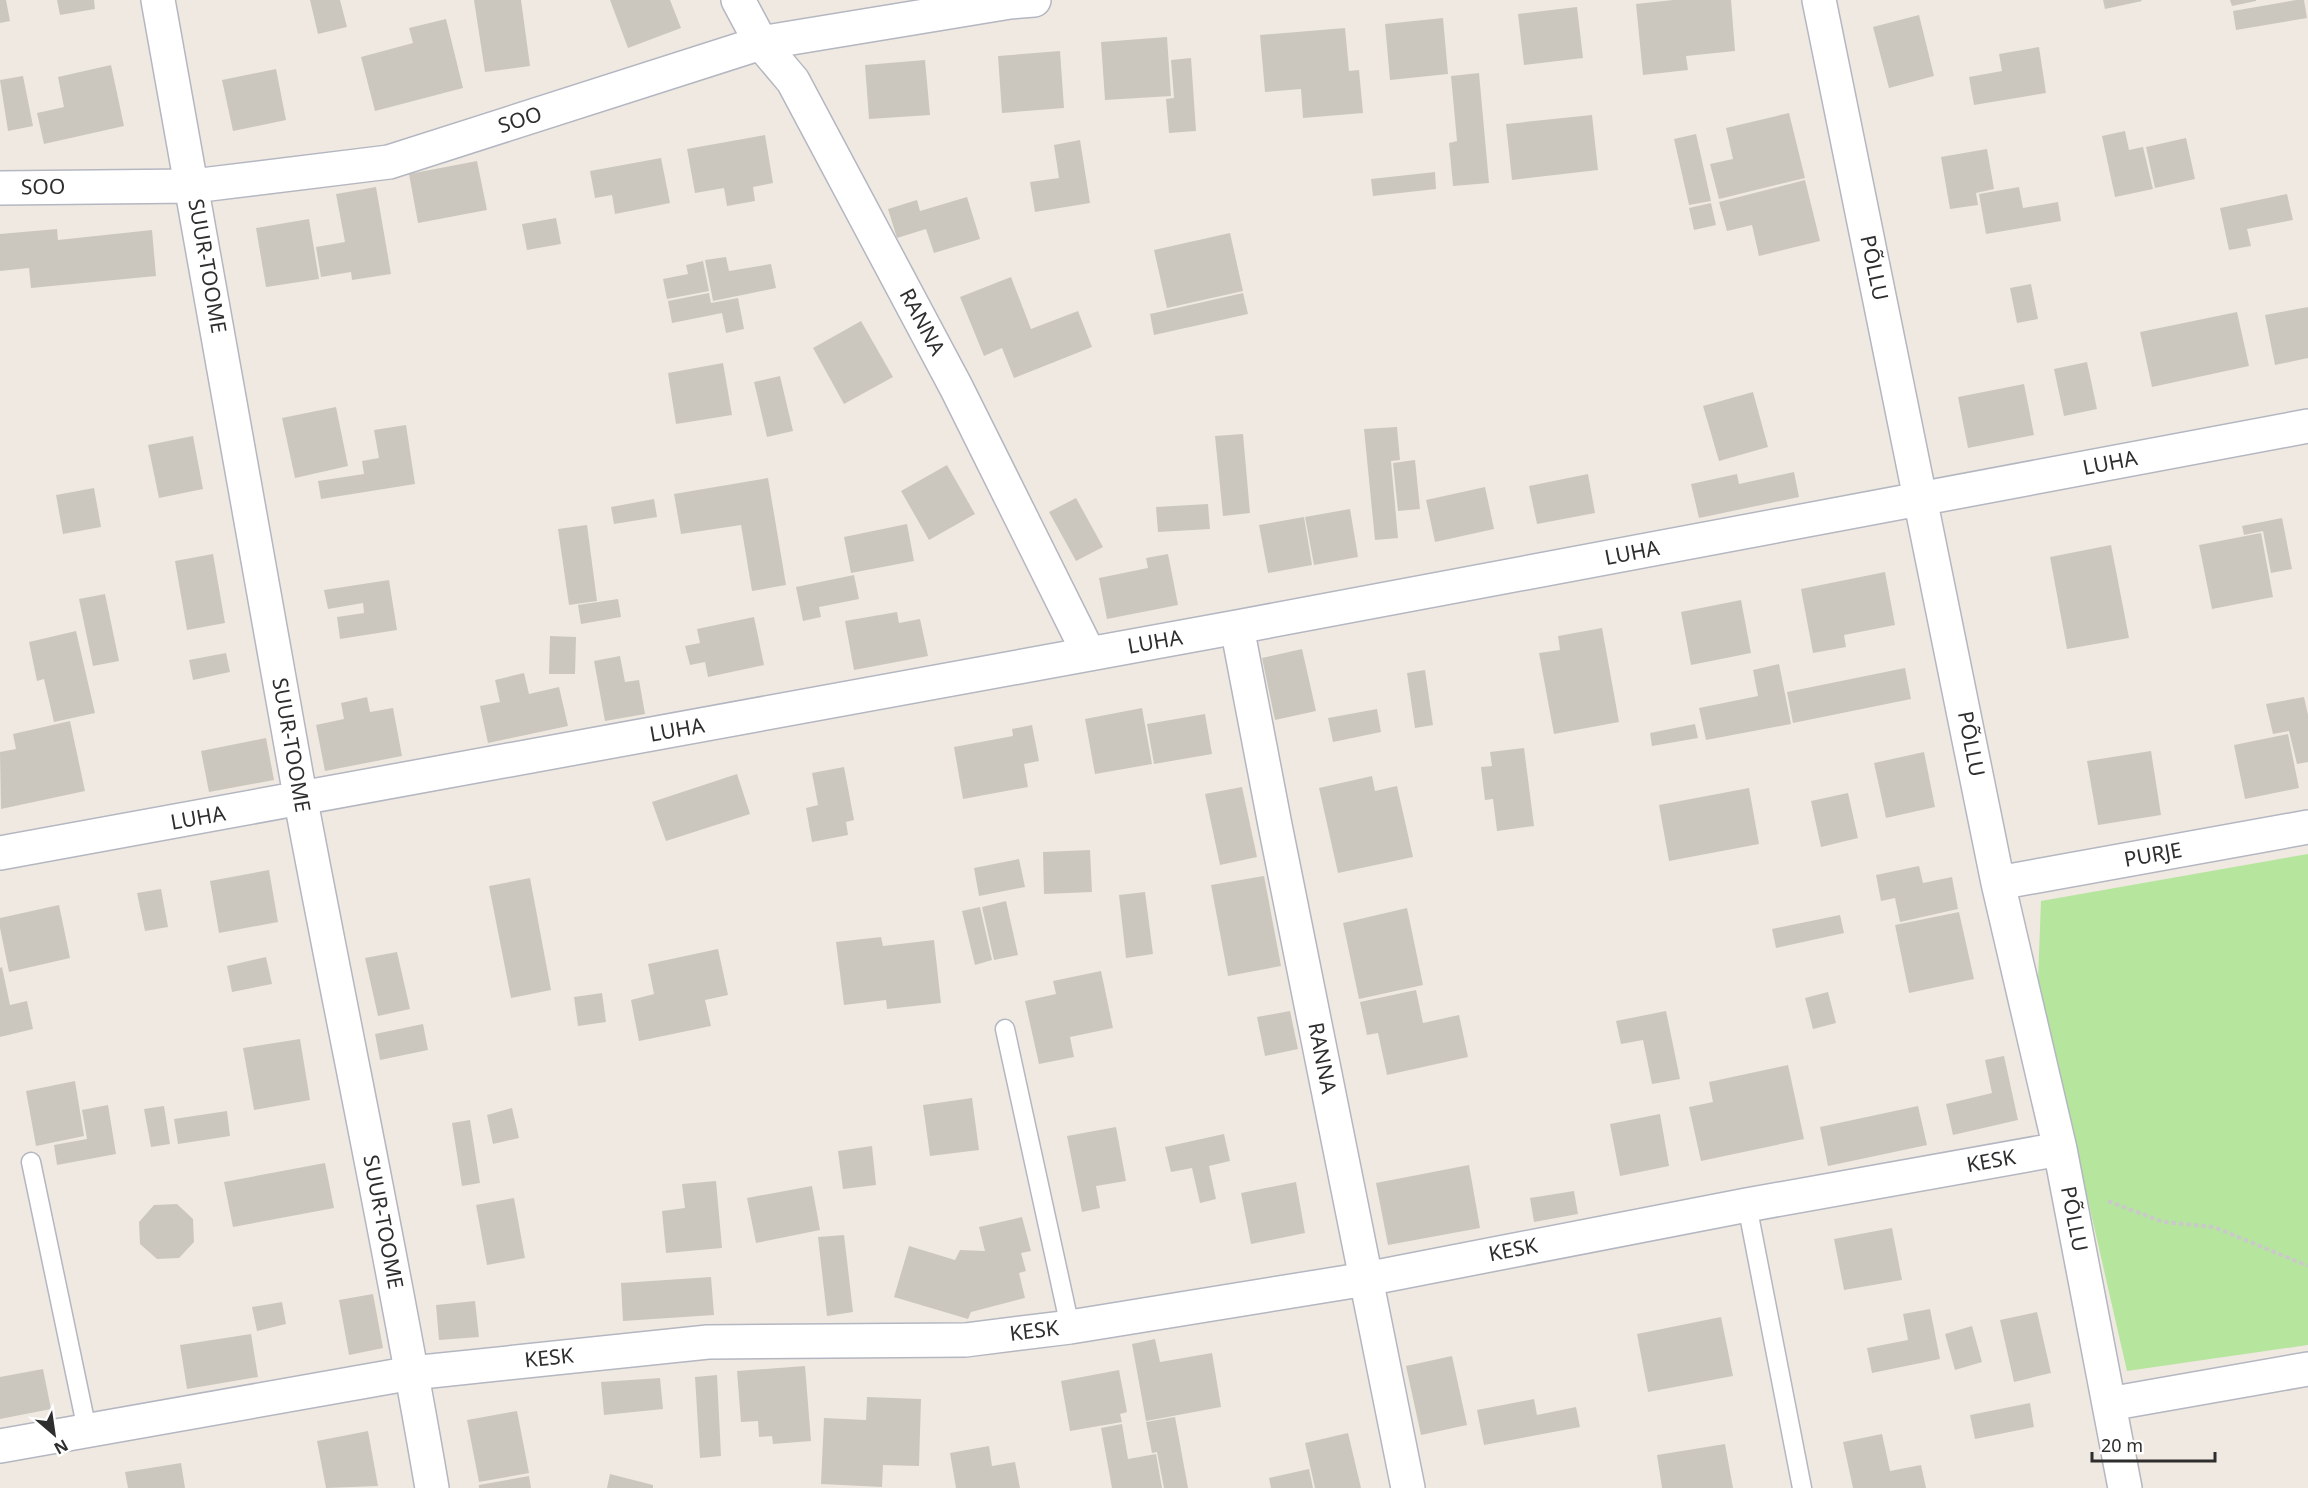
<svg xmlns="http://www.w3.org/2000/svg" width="2308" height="1488" viewBox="0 0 2308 1488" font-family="'Noto Sans',sans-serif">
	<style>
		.green { fill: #b6e59e }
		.building { fill: #cbc7bf }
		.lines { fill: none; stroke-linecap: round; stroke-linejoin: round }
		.lane-casing { stroke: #b4b7c1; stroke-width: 21 }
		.street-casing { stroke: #b4b7c1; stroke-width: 36 }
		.path { stroke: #c9c9c9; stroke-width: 4; stroke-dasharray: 4.5 3; stroke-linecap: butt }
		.lane { stroke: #fff; stroke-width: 18 }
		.street { stroke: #fff; stroke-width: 33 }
		.labels { text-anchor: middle; stroke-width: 4.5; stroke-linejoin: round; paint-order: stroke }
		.street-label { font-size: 21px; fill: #2e2e2e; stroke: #fff }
	</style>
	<rect width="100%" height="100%" fill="#efe9e1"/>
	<!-- green -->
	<path class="green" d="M2308 854V1345L2127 1371 2038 981 2041 901Z"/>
	<!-- building -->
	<path class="building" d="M0 0H6L10 21 0 23Z
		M57 0H94L95 9 60 15Z
		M310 0H340L347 27 318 34Z
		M474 0H521L530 66 485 72Z
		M610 0H670L681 28 628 48Z
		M1673 0H1731L1735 51 1686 56 1688 70 1643 75 1636 4Z
		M2103 0H2141L2142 1 2105 9Z
		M2230 0H2256V1L2232 6Z
		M2296 0H2304L2307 18 2236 30 2233 11Z
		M1577 7 1583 58 1524 65 1518 14Z
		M1919 15 1934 76 1889 88 1873 27Z
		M1443 18 1448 74 1390 80 1385 24Z
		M446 19 463 88 375 111 361 57 413 43 409 28Z
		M1345 28 1349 71 1359 70 1363 113 1303 118 1301 89 1265 92 1260 35Z
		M1167 37 1171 96 1105 100 1101 42Z
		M2039 47 2046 93 1974 105 1969 77 2002 71 1999 54Z
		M1060 51 1064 108 1002 113 998 56Z
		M1191 58 1196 131 1169 133 1166 99 1174 98 1171 60Z
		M925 60 930 115 869 119 865 65Z
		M111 65 124 126 44 144 37 113 64 107 58 77Z
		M276 69 286 120 233 131 222 80Z
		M1479 73 1489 183 1453 186 1449 143 1457 141 1451 76Z
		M23 76 33 126 8 131 0 80Z
		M1789 113 1805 178 1719 199 1710 164 1733 159 1726 128Z
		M1592 115 1598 170 1512 180 1506 124Z
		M2125 131 2129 150 2143 147 2153 189 2115 197 2102 136Z
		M1696 134 1711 201 1689 205 1674 139Z
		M765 135 773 183 753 187 755 201 727 206 724 188 695 193 687 149Z
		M2186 138 2195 179 2155 188 2146 147Z
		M1080 140 1090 203 1035 212 1030 182 1059 178 1054 145Z
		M1987 149 1994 189 1976 193 1978 205 1950 209 1941 157Z
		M661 158 670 203 615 214 612 195 595 198 590 171Z
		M477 161 487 210 418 223 409 174Z
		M1435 172 1436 189 1373 196 1371 179Z
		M1805 180 1820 241 1759 256 1752 225 1727 231 1719 202Z
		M376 187 391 274 352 280 351 272 321 277 316 247 345 242 336 194Z
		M2019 187 2023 208 2058 202 2061 221 1986 234 1979 194Z
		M2287 194 2293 220 2247 229 2251 246 2229 250 2220 208Z
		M967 197 980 239 934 253 926 229 897 238 888 209 917 200 920 211Z
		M1711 203 1716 225 1694 230 1689 208Z
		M556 218 561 244 527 250 522 224Z
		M309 219 319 279 266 287 256 228Z
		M57 229 58 240 152 230 156 276 31 288 29 268 0 271V234Z
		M1230 233 1243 291 1167 308 1154 250Z
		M726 257 729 271 771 264 776 288 713 301 705 260Z
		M703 261 709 291 667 299 663 279 688 274 686 265Z
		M1011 277 1031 329 1078 311 1092 347 1014 378 1002 348 984 356 960 297Z
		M2031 284 2038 319 2017 323 2010 288Z
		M709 293 711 303 738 298 744 329 726 333 722 313 672 323 668 301Z
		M1243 293 1248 314 1154 335 1150 314Z
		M2308 307V358L2275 365 2265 315Z
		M2237 312 2249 366 2152 387 2140 332Z
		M861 321 893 377 844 404 813 348Z
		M2087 362 2097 409 2064 416 2054 369Z
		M723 363 732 415 676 424 668 373Z
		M780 376 793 431 767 437 754 382Z
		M2024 384 2034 435 1968 448 1958 397Z
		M1753 392 1768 447 1719 461 1703 406Z
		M336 407 348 466 295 478 282 418Z
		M406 425 415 484 321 499 318 481 364 474 362 461 379 458 374 430Z
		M1397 427 1400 460 1391 461 1398 538 1375 540 1364 429Z
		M1243 434 1250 513 1223 516 1215 436Z
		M193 436 203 489 159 498 148 445Z
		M1415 460 1420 509 1398 511 1393 463Z
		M947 465 975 514 929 540 901 491Z
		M1794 472 1799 497 1699 518 1691 484 1737 474 1739 484Z
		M1588 474 1595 513 1537 524 1529 486Z
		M768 478 786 585 752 591 741 525 681 534 674 494Z
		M1485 487 1494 529 1435 542 1426 500Z
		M94 488 101 527 63 534 56 495Z
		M1076 498 1103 547 1076 561 1049 512Z
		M654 499 657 517 614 524 611 507Z
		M1208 504 1210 529 1158 532 1156 507Z
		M1350 509 1358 557 1314 565 1305 517Z
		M1304 517 1312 565 1268 573 1259 525Z
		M2282 518 2292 569 2271 573 2263 531 2244 535 2242 526Z
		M907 524 914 561 851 573 844 537Z
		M587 525 597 601 569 605 558 529Z
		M2261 533 2273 597 2212 609 2199 545Z
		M2111 545 2129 638 2067 649 2050 557Z
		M213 554 225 623 187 630 175 561Z
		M1168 554 1178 605 1107 619 1099 578 1148 568 1146 558Z
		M1885 572 1895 625 1844 635 1846 647 1813 653 1801 589Z
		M854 575 859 599 819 607 821 617 803 621 796 587Z
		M389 580 397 630 340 639 337 617 364 613 363 603 328 609 324 590Z
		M105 594 119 661 93 666 79 599Z
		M618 599 621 617 581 624 578 605Z
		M1741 600 1751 653 1691 665 1681 612Z
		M897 612 899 623 920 619 928 656 854 670 845 621Z
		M754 617 764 665 708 677 705 662 690 665 685 646 700 643 697 629Z
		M1602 628 1619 722 1554 734 1539 653 1560 650 1558 636Z
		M76 631 95 713 54 722 44 679 37 681 29 642Z
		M550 636 576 637 575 674H549Z
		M1302 649 1316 711 1275 720 1262 658Z
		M226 653 230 672 193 680 189 660Z
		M620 656 625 682 639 680 645 714 605 721 594 661Z
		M1779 664 1791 724 1706 740 1699 708 1758 696 1753 670Z
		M1905 668 1911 699 1793 723 1787 692Z
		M1425 670 1433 725 1415 728 1407 673Z
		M524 673 529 694 559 687 568 726 488 743 480 706 500 702 495 680Z
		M367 697 370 712 393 708 402 756 325 771 316 725 344 719 341 703Z
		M2304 697 2308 715V762L2297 764 2289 731 2273 734 2266 704Z
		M1142 708 1152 764 1095 774 1085 719Z
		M1377 709 1381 732 1333 742 1328 718Z
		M1205 714 1212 754 1154 764 1147 724Z
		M70 721 85 791 1 809 0 752 16 749 13 734Z
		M1695 724 1698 738 1652 746 1650 733Z
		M1032 725 1039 761 1024 764 1028 787 963 799 954 747 1013 736 1012 729Z
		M2288 734 2299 788 2245 799 2234 745Z
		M266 738 274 780 209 792 201 751Z
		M1524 748 1534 826 1497 831 1493 799 1485 800 1481 767 1492 766 1490 752Z
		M2151 751 2161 815 2098 825 2087 761Z
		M1924 752 1935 807 1886 818 1874 763Z
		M844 767 854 820 846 822 848 835 812 842 806 808 818 805 812 773Z
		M737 774 750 814 666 841 652 802Z
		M1372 776 1375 791 1397 786 1413 857 1338 873 1319 788Z
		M1242 787 1257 857 1220 865 1205 794Z
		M1749 788 1759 844 1669 861 1659 805Z
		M1848 793 1858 838 1821 847 1811 801Z
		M1090 850 1092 892 1044 894 1043 852Z
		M1019 859 1025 887 979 896 974 868Z
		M1919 866 1923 883 1952 877 1958 909 1900 922 1895 898 1881 901 1876 875Z
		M269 870 278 922 219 933 210 881Z
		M1264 876 1281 966 1228 976 1211 885Z
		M530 878 551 990 511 998 489 886Z
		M161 889 168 927 145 931 137 893Z
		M1145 892 1153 954 1126 958 1119 895Z
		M1006 901 1018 955 994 960 982 907Z
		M59 905 70 958 9 972 0 928V918Z
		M980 907 992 960 975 965 962 911Z
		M1407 908 1423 985 1359 999 1343 923Z
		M1959 912 1974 979 1909 993 1895 925Z
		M1840 915 1844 933 1776 948 1772 929Z
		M881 937 883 946 934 940 941 1003 887 1009 886 1000 844 1005 836 942Z
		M718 949 728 995 705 1000 711 1026 639 1041 631 1000 654 994 648 964Z
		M397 952 410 1009 378 1016 365 958Z
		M266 957 272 984 232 992 227 966Z
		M2 967 10 1005 27 1001 33 1029 0 1037V968Z
		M1101 971 1113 1028 1070 1037 1074 1057 1039 1064 1025 1001 1056 994 1053 981Z
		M1416 990 1423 1023 1459 1015 1468 1057 1387 1075 1378 1033 1367 1035 1360 1002Z
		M1828 992 1836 1023 1813 1029 1805 998Z
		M602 993 606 1022 578 1026 574 997Z
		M1290 1011 1298 1049 1265 1056 1257 1017Z
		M1666 1011 1680 1079 1652 1084 1643 1040 1621 1044 1616 1021Z
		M423 1024 428 1050 380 1060 375 1034Z
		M300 1039 310 1100 254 1110 243 1048Z
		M2004 1056 2018 1120 1953 1135 1946 1104 1992 1093 1985 1060Z
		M1788 1065 1804 1139 1701 1161 1689 1107 1713 1102 1709 1082Z
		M75 1081 84 1136 36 1146 26 1091Z
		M972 1098 979 1150 930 1156 923 1105Z
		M108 1105 116 1154 57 1165 54 1145 87 1139 82 1110Z
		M164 1106 170 1144 151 1147 144 1109Z
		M1918 1106 1927 1145 1828 1166 1820 1127Z
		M512 1108 519 1138 493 1144 487 1115Z
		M227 1111 230 1136 178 1144 174 1119Z
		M1660 1114 1669 1166 1620 1176 1610 1124Z
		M470 1120 480 1183 462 1186 452 1123Z
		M1116 1127 1126 1181 1096 1186 1100 1208 1082 1212 1067 1136Z
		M1224 1134 1230 1161 1209 1166 1216 1199 1200 1203 1192 1168 1171 1172 1165 1147Z
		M872 1146 876 1185 843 1189 838 1151Z
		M325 1163 334 1208 233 1227 224 1182Z
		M1469 1165 1480 1228 1388 1245 1376 1183Z
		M716 1181 722 1248 666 1253 662 1211 685 1208 682 1184Z
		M1296 1182 1305 1233 1251 1244 1241 1193Z
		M812 1186 820 1230 756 1243 747 1198Z
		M1574 1191 1578 1214 1534 1222 1530 1198Z
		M514 1198 525 1258 487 1265 476 1205Z
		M177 1204 193 1219 194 1242 179 1258 157 1259 140 1244 139 1222 154 1205Z
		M1022 1217 1031 1251 1021 1253 1026 1271 1019 1273 1025 1298 971 1312 968 1319 894 1297 909 1246 955 1260 960 1250 985 1251 979 1227Z
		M1892 1228 1902 1280 1844 1290 1834 1239Z
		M844 1235 853 1312 827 1316 818 1237Z
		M711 1277 714 1315 623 1321 621 1283Z
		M373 1294 383 1348 349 1355 339 1300Z
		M475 1301 479 1337 439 1340 436 1305Z
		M282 1302 286 1324 257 1331 252 1307Z
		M1930 1309 1940 1359 1872 1373 1867 1348 1908 1340 1903 1314Z
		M2037 1312 2051 1373 2014 1382 2000 1320Z
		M1721 1317 1733 1376 1648 1392 1637 1334Z
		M1972 1326 1982 1362 1955 1370 1945 1334Z
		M251 1334 258 1377 187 1389 180 1345Z
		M1155 1339 1160 1362 1212 1353 1221 1407 1146 1421 1132 1344Z
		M1452 1356 1467 1425 1421 1435 1406 1366Z
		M805 1366 811 1441 773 1444 772 1436 759 1437 758 1421 741 1422 737 1371Z
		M43 1369 51 1409 0 1419V1377Z
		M1119 1370 1127 1412 1120 1414 1122 1422 1070 1431 1061 1381Z
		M717 1375 721 1456 700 1458 695 1377Z
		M660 1378 663 1409 604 1415 601 1382Z
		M867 1397 921 1399 919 1466 883 1465 882 1487 821 1484 824 1418 866 1420Z
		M1534 1399 1537 1415 1576 1407 1580 1427 1484 1445 1477 1410Z
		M2030 1403 2034 1427 1975 1439 1970 1415Z
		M517 1411 529 1473 479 1482 467 1420Z
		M1175 1417 1188 1488H1164L1157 1452 1152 1453 1146 1422Z
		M1122 1424 1128 1459 1156 1454 1162 1488H1112L1101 1428Z
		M368 1431 378 1486 326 1488 317 1441Z
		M1348 1433 1361 1488H1315L1305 1443Z
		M1882 1434 1890 1471 1921 1465 1926 1488H1853L1843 1442Z
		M1725 1444 1733 1488H1662L1657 1455Z
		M989 1446 992 1466 1015 1462 1020 1488H956L950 1453Z
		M181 1463 185 1488H128L125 1472Z
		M1309 1469 1313 1488H1271L1269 1478Z
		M610 1474 653 1485V1488H607Z
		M529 1476 531 1488H479V1485Z"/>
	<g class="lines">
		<!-- lane casing -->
		<g class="lane-casing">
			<path id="lane" d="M1005 1029 1070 1327
				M31 1162 87 1430
				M1747 1205 1802 1488"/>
		</g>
		<!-- street casing -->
		<g class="street-casing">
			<path id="street" d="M158 0C208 267 251 534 301 801 344 1030 393 1258 432 1488
				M738 0 761 43 793 81 956 387 1089 654
				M1819 0 1998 883 2060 1149 2125 1488
				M0 188 193 186 389 162 761 43 1010 2 1034 0
				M1237 627 1275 825 1408 1488
				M0 853 1237 627 2308 426
				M1998 883 2308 827
				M2109 1404 2308 1369
				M0 1446 412 1373 708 1342 965 1340 1070 1327 1366 1279 1747 1205 2060 1149"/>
		</g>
		<!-- path -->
		<path class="path" d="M2108 1201 2163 1222 2214 1227 2308 1266"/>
		<!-- lane -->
		<use href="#lane" class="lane"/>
		<!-- street -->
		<use href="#street" class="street"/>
	</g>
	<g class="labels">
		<!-- street labels -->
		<g class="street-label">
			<text transform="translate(520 120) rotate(-18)" y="7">SOO</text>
			<text transform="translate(43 187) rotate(-1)" y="7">SOO</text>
			<text transform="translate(207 266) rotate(80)" y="7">SUUR-TOOME</text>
			<text transform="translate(1874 268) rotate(78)" y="7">PÕLLU</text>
			<text transform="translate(922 322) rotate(62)" y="7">RANNA</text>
			<text transform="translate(2110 463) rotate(-11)" y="7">LUHA</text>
			<text transform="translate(1632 553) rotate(-11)" y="7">LUHA</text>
			<text transform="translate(1155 642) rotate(-10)" y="7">LUHA</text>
			<text transform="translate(677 730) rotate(-10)" y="7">LUHA</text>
			<text transform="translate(1971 744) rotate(79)" y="7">PÕLLU</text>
			<text transform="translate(291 745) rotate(80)" y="7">SUUR-TOOME</text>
			<text transform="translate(198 818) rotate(-10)" y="7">LUHA</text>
			<text transform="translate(2153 855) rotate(-10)" y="7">PURJE</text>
			<text transform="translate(1322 1058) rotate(79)" y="7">RANNA</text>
			<text transform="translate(1991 1161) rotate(-10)" y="7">KESK</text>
			<text transform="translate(2074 1219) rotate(79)" y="7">PÕLLU</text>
			<text transform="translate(383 1222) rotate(79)" y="7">SUUR-TOOME</text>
			<text transform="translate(1513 1250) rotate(-11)" y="7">KESK</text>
			<text transform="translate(1034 1331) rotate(-7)" y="7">KESK</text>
			<text transform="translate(549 1358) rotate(-6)" y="7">KESK</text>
		</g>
	</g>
	<!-- north arrow -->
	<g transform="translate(54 1434) rotate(151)" stroke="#ffffff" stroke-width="4.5" paint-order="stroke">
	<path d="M0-4.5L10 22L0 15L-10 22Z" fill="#2e2e2e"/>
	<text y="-9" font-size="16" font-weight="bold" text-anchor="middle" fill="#2e2e2e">N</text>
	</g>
	<!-- scale -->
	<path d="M2092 1452v9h123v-9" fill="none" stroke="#2e2e2e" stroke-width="3"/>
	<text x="2101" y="1452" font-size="18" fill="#2e2e2e" stroke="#ffffff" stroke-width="4.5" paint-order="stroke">20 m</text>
</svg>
